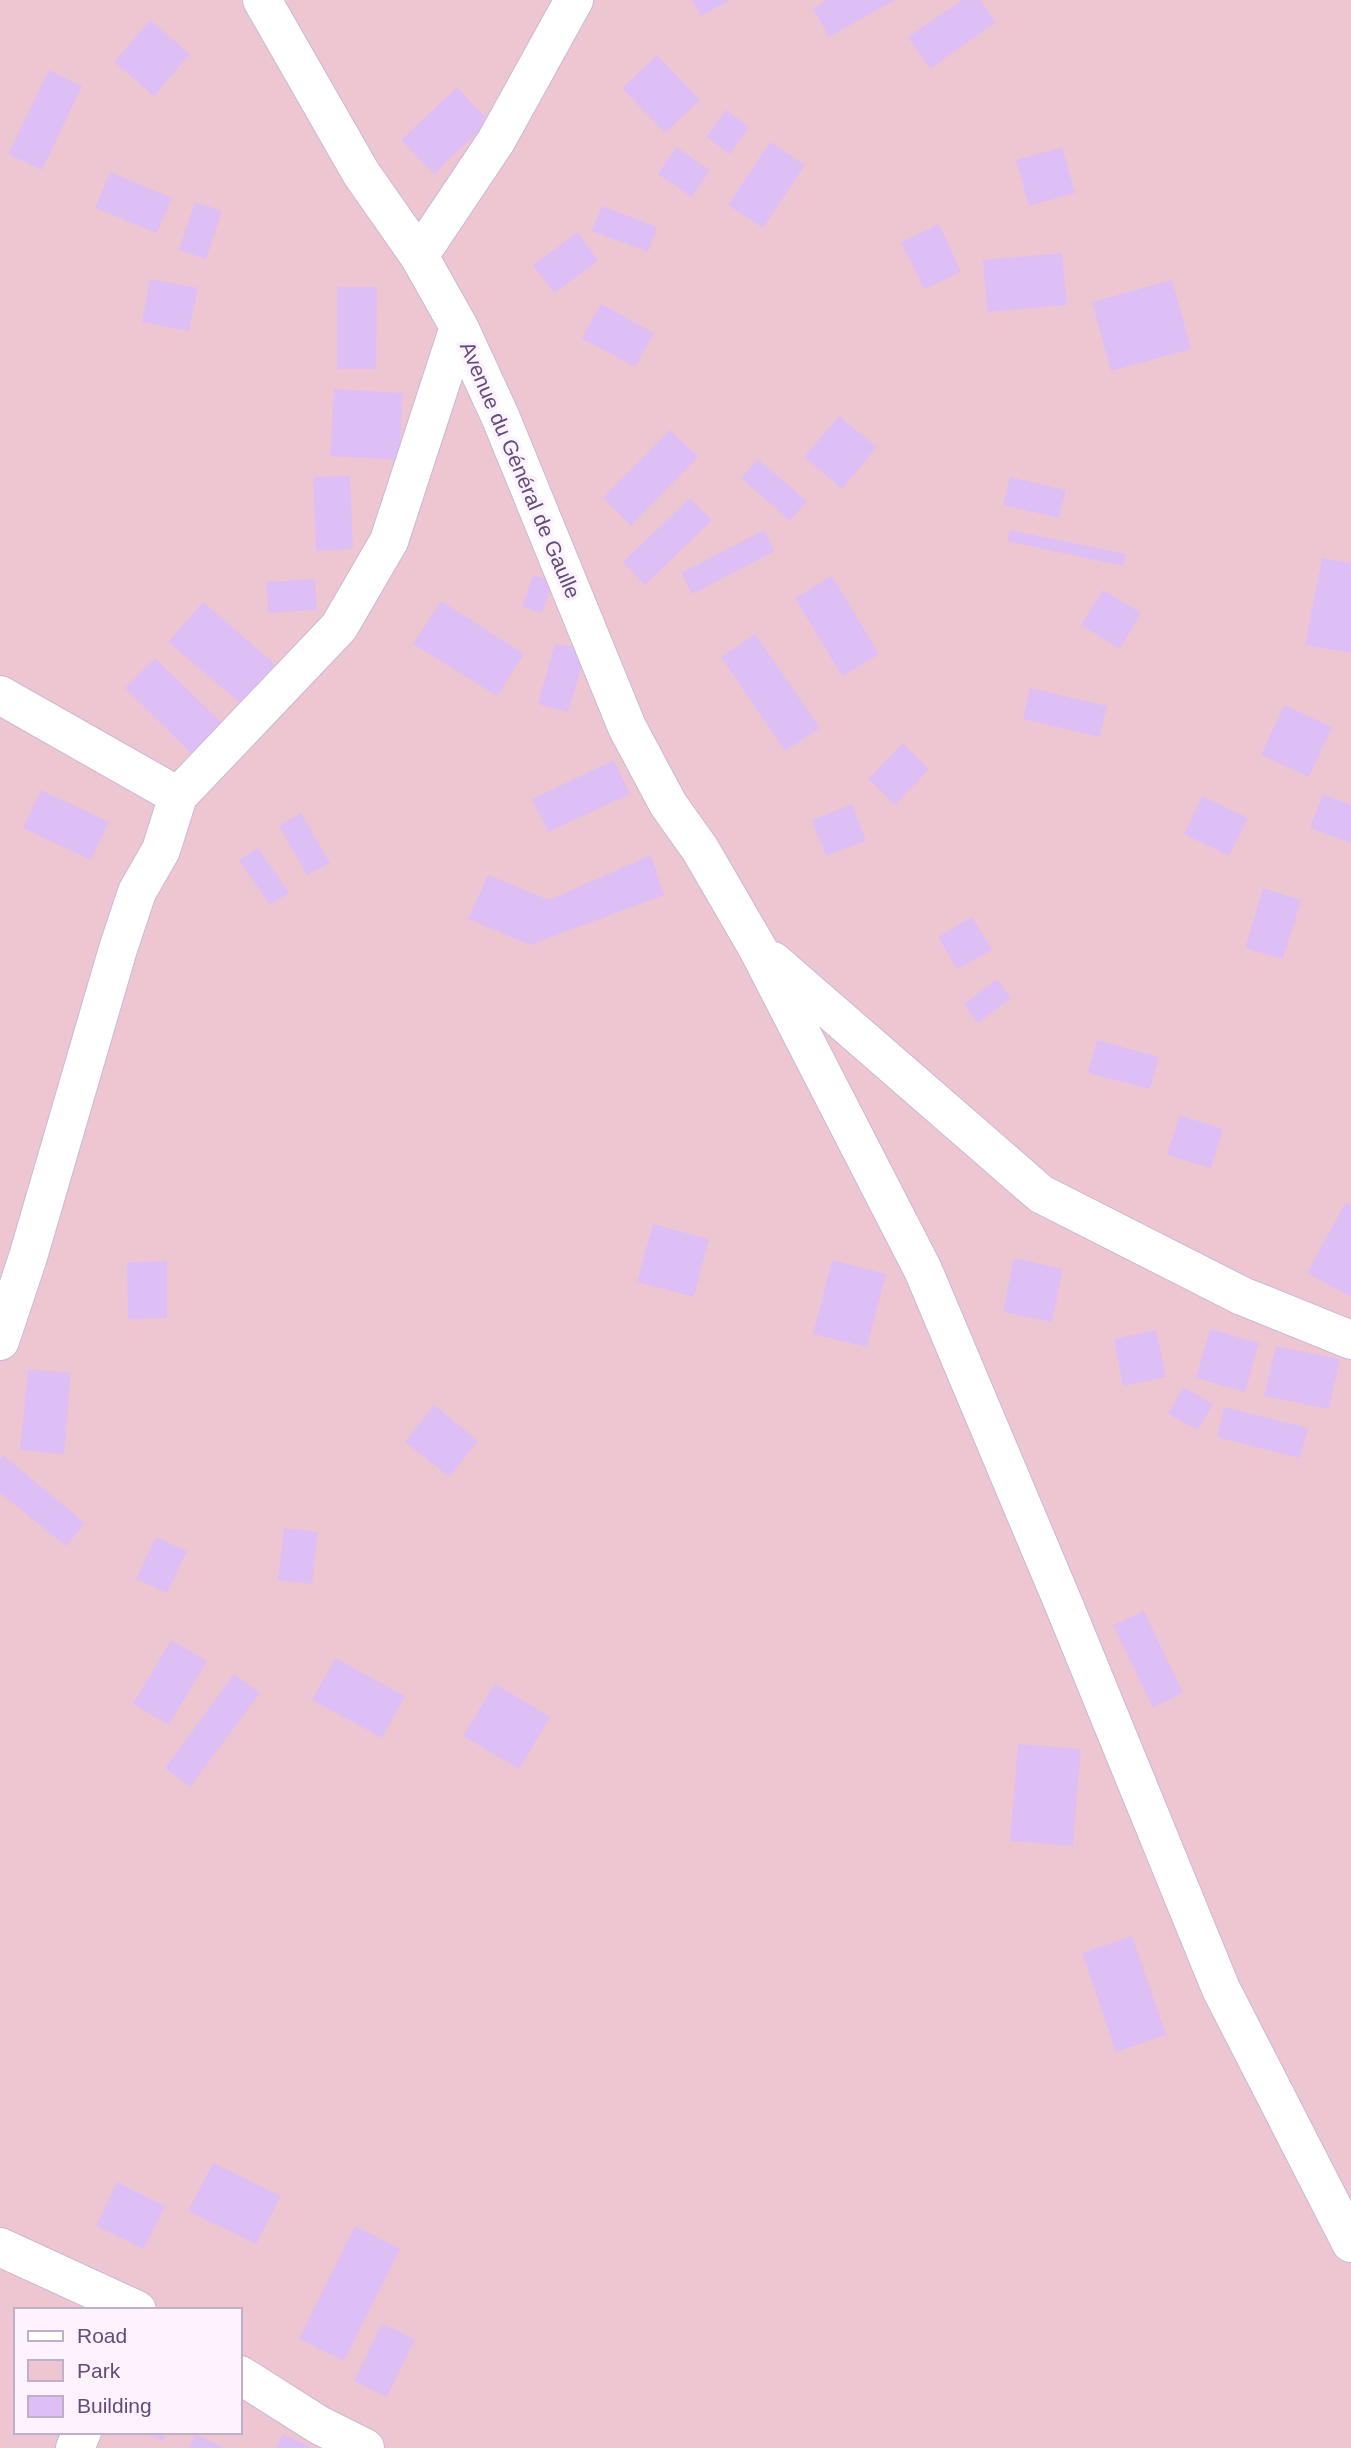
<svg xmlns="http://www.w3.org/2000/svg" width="1351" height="2448" viewBox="0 0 1351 2448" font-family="Arial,sans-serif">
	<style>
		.green { fill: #eec6d1; fill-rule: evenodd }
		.building { fill: #ddbff6 }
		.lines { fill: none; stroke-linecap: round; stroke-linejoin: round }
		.minor-casing { stroke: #cbb6da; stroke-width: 40 }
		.minor { stroke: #fff; stroke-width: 38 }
		.labels { text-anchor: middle; stroke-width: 7; stroke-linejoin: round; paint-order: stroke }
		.street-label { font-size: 21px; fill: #644a7d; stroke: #fcf3ff }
	</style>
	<rect width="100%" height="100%" fill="#f9eafe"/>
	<!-- green -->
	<path class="green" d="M0 0H1351V2448H0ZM16 2310H240V2432H16Z"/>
	<!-- building -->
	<path class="building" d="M692 0H730L701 16Z
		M827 0H895L829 37 813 8Z
		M962 0H980L996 22 930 69 908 37Z
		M150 20 190 54 154 96 114 62Z
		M657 55 700 100 665 133 622 88Z
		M49 70 82 86 42 170 8 154Z
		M457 87 489 121 434 174 401 140Z
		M726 110 749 127 730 154 706 137Z
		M770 142 805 165 763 228 728 205Z
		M676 147 710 170 692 197 658 174Z
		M1062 147 1075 193 1029 206 1016 160Z
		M110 172 172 198 157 233 95 208Z
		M195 202 222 211 206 259 179 250Z
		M602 206 657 227 648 252 592 231Z
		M939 224 961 272 924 289 901 242Z
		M578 232 598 261 554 293 533 265Z
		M1062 253 1067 305 987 312 983 260Z
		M150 279 198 288 189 331 142 322Z
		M1172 280 1191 349 1111 371 1092 302Z
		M337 287H377L376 369H337Z
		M601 304 654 333 635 367 582 338Z
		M334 389 403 393 399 460 330 456Z
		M839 416 877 447 842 489 804 457Z
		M670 430 698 457 631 526 603 498Z
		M758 459 807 501 790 521 741 478Z
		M350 476 353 549 316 551 313 477Z
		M1010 477 1066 490 1059 518 1003 505Z
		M690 498 712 520 645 585 623 562Z
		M764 530 775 551 692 594 681 573Z
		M1010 530 1126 554 1123 566 1007 541Z
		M1322 558 1351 563V653L1305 645Z
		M533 575 553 581 542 613 522 607Z
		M832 576 879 654 842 676 795 598Z
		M315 579 317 610 268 613 266 582Z
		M1103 590 1141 613 1120 649 1081 625Z
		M441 601 524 654 497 696 413 644Z
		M203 602 275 664 240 703 168 642Z
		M755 634 820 728 785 751 721 657Z
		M555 643 586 651 568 712 538 704Z
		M155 658 223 724 193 755 125 688Z
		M1030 688 1107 706 1100 737 1023 719Z
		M1284 705 1332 727 1309 777 1261 755Z
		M903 743 929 769 895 805 868 779Z
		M614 760 630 794 548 832 532 799Z
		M41 790 109 822 91 860 23 828Z
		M1323 794 1351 805V843L1310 828Z
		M1202 796 1248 818 1229 856 1184 834Z
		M852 804 866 841 826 856 812 820Z
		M301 813 330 863 307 875 279 826Z
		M258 848 289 893 270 905 239 860Z
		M651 855 664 895 530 945 468 919 488 875 549 900Z
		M1263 888 1301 900 1283 959 1245 948Z
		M972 917 992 950 957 969 938 937Z
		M997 979 1011 998 978 1023 964 1004Z
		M1097 1040 1159 1057 1150 1089 1088 1073Z
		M1180 1115 1223 1129 1211 1168 1167 1155Z
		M1346 1202 1351 1205V1297L1307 1273Z
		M653 1224 709 1239 694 1297 637 1282Z
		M1014 1258 1063 1269 1052 1322 1003 1312Z
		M832 1260 886 1274 867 1347 813 1334Z
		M167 1261V1318L128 1319 127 1262Z
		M1210 1329 1259 1343 1245 1392 1196 1378Z
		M1156 1330 1166 1377 1123 1386 1114 1339Z
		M1276 1346 1340 1359 1329 1409 1264 1396Z
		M28 1369 71 1373 64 1454 20 1450Z
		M1183 1387 1213 1404 1198 1430 1168 1414Z
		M434 1405 478 1441 449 1477 405 1442Z
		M1224 1407 1308 1428 1300 1458 1217 1437Z
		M3 1455 85 1523 66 1546 0 1493V1459Z
		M284 1528 318 1532 312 1584 278 1580Z
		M156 1537 187 1551 167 1593 136 1579Z
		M1144 1611 1183 1693 1153 1708 1113 1625Z
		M171 1640 207 1661 169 1725 133 1704Z
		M335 1658 405 1696 382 1738 312 1700Z
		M234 1674 260 1693 190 1787 165 1768Z
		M495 1684 550 1717 519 1769 463 1736Z
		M1018 1744 1081 1749 1073 1846 1010 1841Z
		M1132 1936 1166 2035 1116 2052 1082 1953Z
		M213 2163 281 2196 256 2244 188 2211Z
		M117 2182 165 2206 144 2249 96 2226Z
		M355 2226 400 2249 344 2361 299 2339Z
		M382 2324 415 2339 387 2397 354 2381Z
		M145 2432H167L163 2441Z
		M196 2434 224 2448H189Z
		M283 2434 312 2448H276Z"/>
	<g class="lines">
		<!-- minor casing -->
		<g class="minor-casing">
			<path id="minor" d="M262 0 361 173 419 256 459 327 500 416 627 727 668 804 700 849 758 949 923 1270 1064 1605 1221 1989 1351 2243
				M419 256 496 141 574 0
				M0 695 178 796
				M773 961 1041 1194 1242 1296 1351 1340
				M0 1341 28 1257 118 949 137 892 161 850 178 796 339 627 389 541 459 327
				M0 2247 137 2310
				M240 2375 319 2425 365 2448
				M75 2448 82 2432"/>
		</g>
		<!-- minor -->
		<use href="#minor" class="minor"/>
	</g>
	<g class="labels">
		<!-- street labels -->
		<g class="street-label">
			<text transform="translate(520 470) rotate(67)" y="7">Avenue du Général de Gaulle</text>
		</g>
	</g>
	<!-- legend -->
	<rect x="14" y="2308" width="228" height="126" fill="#fcf3ff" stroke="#bfafcb" stroke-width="2"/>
	<rect x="28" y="2331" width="35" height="10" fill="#ffffff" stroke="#bfafcb" stroke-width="2"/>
	<text x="77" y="2343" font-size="21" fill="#644a7d">Road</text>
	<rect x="28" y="2360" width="35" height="21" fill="#eec6d1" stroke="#bfafcb" stroke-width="2"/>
	<text x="77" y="2378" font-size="21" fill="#644a7d">Park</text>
	<rect x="28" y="2396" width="35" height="21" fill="#ddbff6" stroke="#bfafcb" stroke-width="2"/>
	<text x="77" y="2413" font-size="21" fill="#644a7d">Building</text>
</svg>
